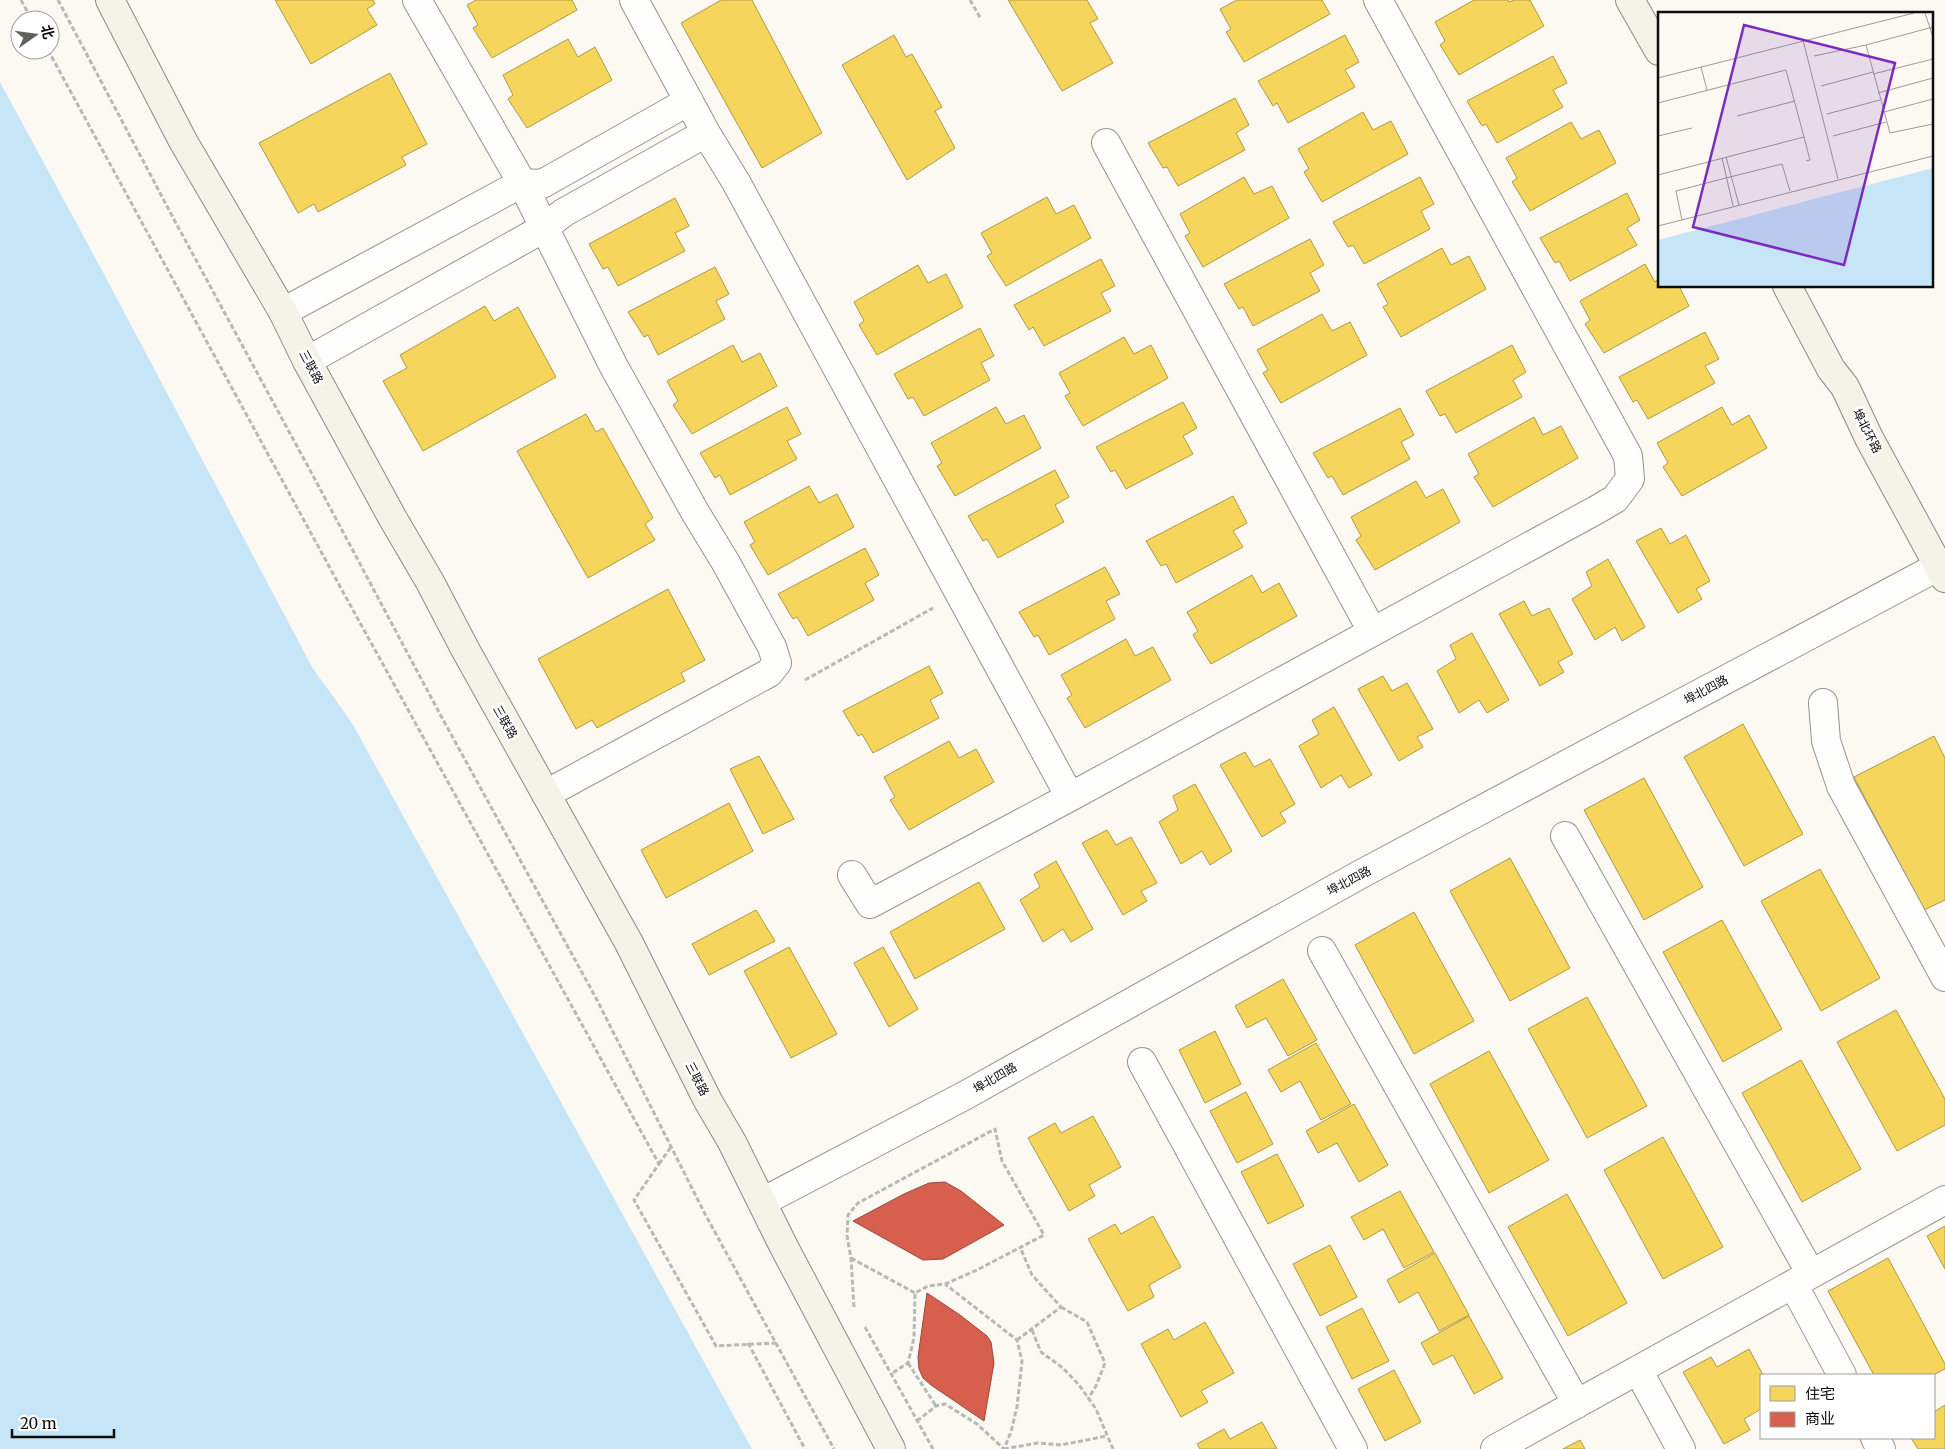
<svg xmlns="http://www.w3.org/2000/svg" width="1945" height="1449" viewBox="0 0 1945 1449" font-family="Merriweather,'Noto Sans SC',serif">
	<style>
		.water { fill: #c6e6f7 }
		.homes { fill: #f6d55c; stroke: #b09944 }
		.shops { fill: #d6604d; stroke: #9a473a }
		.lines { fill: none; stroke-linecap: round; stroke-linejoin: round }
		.minor-casing { stroke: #949390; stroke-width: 30 }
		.tertiary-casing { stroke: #949390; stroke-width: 30 }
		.secondary-casing { stroke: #8b8a86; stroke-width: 30 }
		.path { stroke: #b8b8b6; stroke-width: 3; stroke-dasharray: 5 2.5; stroke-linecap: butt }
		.minor { stroke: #fefefd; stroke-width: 28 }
		.tertiary { stroke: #fefefd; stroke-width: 28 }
		.secondary { stroke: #f5f3e8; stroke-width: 28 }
		.labels { text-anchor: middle; stroke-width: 5; stroke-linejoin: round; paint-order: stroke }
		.street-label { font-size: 12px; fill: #0d0d0d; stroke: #fff }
		.inset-road { fill: none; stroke: #9c9b96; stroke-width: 1 }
		.view { fill: #7b2cbf; fill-opacity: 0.15; stroke: #7b2cbf; stroke-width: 2.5 }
		.inset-edge { fill: none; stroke: #0d0d0d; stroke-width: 2.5 }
	</style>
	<rect width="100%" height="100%" fill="#fbf9f1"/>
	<!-- water -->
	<path class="water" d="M0 82 105 276 312 667 352 723 752 1449H0Z"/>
	<!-- homes -->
	<path class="homes" d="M275 0H373L375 4 367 9 377 25 311 64Z
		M476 0H572L577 10 492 58 473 28 478 25 467 5Z
		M721 0H752L822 133 762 168 681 23Z
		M1008 0H1087L1098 19 1090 23 1113 63 1062 91Z
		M1237 0H1322L1330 14 1244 62 1226 32 1231 29 1220 9Z
		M1474 0H1508L1509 2 1514 0H1530L1544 26 1459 75 1440 45 1445 41 1435 22Z
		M894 35 906 57 912 54 942 107 935 111 955 148 907 180 842 65Z
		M1345 35 1359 62 1345 70 1355 87 1288 123 1277 103 1273 106 1258 81Z
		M568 39 578 57 595 47 612 80 527 128 508 99 513 95 503 75Z
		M1553 56 1567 83 1553 90 1563 107 1497 143 1486 124 1482 126 1467 101Z
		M390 73 427 144 402 157 406 165 318 212 314 204 298 213 259 143Z
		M1235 98 1249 125 1236 133 1245 150 1178 186 1167 167 1163 168 1148 143Z
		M1363 112 1373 130 1391 121 1408 154 1322 202 1304 172 1309 169 1298 149Z
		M1571 122 1581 139 1599 130 1616 163 1530 211 1512 182 1517 178 1506 158Z
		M1244 177 1254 194 1272 186 1289 218 1203 267 1185 236 1190 233 1180 214Z
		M1420 177 1434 204 1421 211 1430 229 1364 264 1353 245 1348 247 1333 222Z
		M1627 193 1640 220 1627 228 1637 245 1570 281 1559 261 1555 263 1540 238Z
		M1047 197 1056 214 1074 205 1091 238 1006 286 987 256 992 253 981 233Z
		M675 198 689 226 675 233 685 251 618 286 608 267 603 269 589 244Z
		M1310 239 1324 265 1310 273 1320 291 1253 326 1243 307 1239 309 1224 284Z
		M1442 248 1451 265 1469 256 1486 289 1401 337 1383 307 1388 304 1377 284Z
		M1101 259 1115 286 1101 293 1111 311 1044 346 1033 327 1029 330 1014 305Z
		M1645 264 1655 282 1659 279V286H1679L1689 306 1604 353 1585 324 1590 320 1580 301Z
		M918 265 928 283 946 274 963 307 877 355 859 325 864 321 854 302Z
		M715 267 729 294 716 301 725 319 658 355 648 335 644 337 628 312Z
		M485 306 494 321 518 307 556 377 423 451 383 381 407 368 400 355Z
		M1322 314 1332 331 1350 322 1367 355 1281 403 1263 373 1268 370 1257 350Z
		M980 328 994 356 981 363 990 380 924 416 913 397 908 399 894 374Z
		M1705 332 1719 359 1705 366 1715 383 1648 419 1637 400 1633 402 1619 377Z
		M1124 337 1134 354 1151 345 1168 378 1083 426 1065 396 1070 393 1059 373Z
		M733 345 742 362 760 353 777 386 692 434 673 405 678 401 667 381Z
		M1512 345 1526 372 1513 380 1522 397 1456 433 1445 414 1440 416 1426 391Z
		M1183 402 1197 428 1183 436 1193 454 1126 489 1115 470 1111 472 1096 447Z
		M787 407 801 434 787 441 797 459 730 495 720 475 715 478 700 453Z
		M996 407 1006 424 1024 415 1041 448 955 496 937 466 942 463 931 443Z
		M1722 407 1732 425 1749 415 1767 448 1682 496 1663 467 1668 463 1657 443Z
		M1400 408 1414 435 1401 442 1410 459 1343 495 1332 476 1328 478 1313 453Z
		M586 414 596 432 603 428 653 518 645 524 655 540 588 578 517 451Z
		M1534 417 1543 435 1561 426 1578 458 1493 507 1474 477 1479 474 1468 454Z
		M1055 470 1069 497 1055 505 1064 522 998 558 987 539 983 541 968 516Z
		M1416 481 1426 498 1443 489 1460 522 1375 570 1356 540 1361 536 1351 517Z
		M809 486 819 503 837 494 854 527 768 575 750 545 755 542 744 522Z
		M1233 496 1247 523 1233 531 1243 547 1176 583 1166 564 1161 566 1146 541Z
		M1661 528 1670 544 1686 535 1710 581 1696 589 1702 599 1678 613 1636 541Z
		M865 548 879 575 865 583 874 600 808 636 797 617 793 619 778 594Z
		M1608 559 1645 627 1622 641 1615 627 1595 640 1572 599 1592 586 1586 572Z
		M1105 567 1120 594 1106 601 1115 619 1049 655 1038 635 1034 637 1019 612Z
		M1252 575 1262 593 1279 583 1297 616 1211 664 1193 635 1198 631 1187 612Z
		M668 589 705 660 681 673 685 681 597 728 592 720 576 729 538 659Z
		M1524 601 1532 616 1549 608 1573 654 1558 662 1564 672 1540 686 1499 614Z
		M1472 633 1509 700 1487 713 1479 700 1459 713 1437 671 1456 659 1450 645Z
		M1126 639 1135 656 1153 647 1171 680 1085 728 1067 698 1072 695 1061 675Z
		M929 666 943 693 930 700 939 718 873 753 862 734 858 736 843 711Z
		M1383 676 1392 691 1407 683 1433 729 1417 737 1423 747 1399 761 1358 689Z
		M1334 707 1372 775 1349 788 1341 775 1321 788 1299 746 1319 734 1312 720Z
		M1743 724 1803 834 1744 866 1684 757Z
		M1934 736 1945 758V900L1924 910 1854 777Z
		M949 741 959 758 976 749 994 782 909 830 890 800 895 797 884 777Z
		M1245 752 1254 767 1270 759 1295 804 1280 813 1286 822 1262 837 1220 765Z
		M759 756 794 819 763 834 730 769Z
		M1644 778 1703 887 1644 920 1584 810Z
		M1195 784 1232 851 1210 865 1202 851 1181 864 1159 822 1178 810 1173 796Z
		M729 803 753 851 666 898 641 850Z
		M1107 830 1116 845 1131 837 1157 883 1141 891 1147 901 1123 915 1082 843Z
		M1510 858 1570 968 1510 1001 1450 891Z
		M1056 861 1093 929 1071 942 1063 929 1043 942 1020 900 1040 887 1034 874Z
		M1820 869 1880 978 1821 1011 1761 901Z
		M979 882 1005 929 915 979 890 932Z
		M756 910 775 941 709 975 692 944Z
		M1414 912 1474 1021 1414 1054 1355 945Z
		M1722 920 1782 1029 1723 1062 1663 952Z
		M789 947 837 1034 791 1058 744 971Z
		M883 947 918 1009 889 1027 854 963Z
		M1283 979 1317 1040 1288 1056 1266 1018 1247 1028 1235 1006Z
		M1587 997 1647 1106 1587 1138 1528 1029Z
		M1896 1010 1945 1099V1125L1897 1151 1837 1042Z
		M1215 1031 1241 1084 1205 1103 1179 1050Z
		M1316 1043 1351 1104 1321 1120 1300 1081 1281 1092 1268 1070Z
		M1489 1051 1549 1160 1489 1193 1430 1084Z
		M1801 1060 1861 1169 1802 1202 1742 1093Z
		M1246 1092 1273 1144 1237 1163 1210 1111Z
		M1354 1104 1388 1165 1359 1182 1337 1143 1318 1153 1306 1131Z
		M1093 1116 1121 1167 1089 1185 1095 1196 1069 1211 1028 1138 1055 1123 1061 1133Z
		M1663 1137 1723 1247 1663 1279 1604 1170Z
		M1277 1154 1304 1206 1268 1224 1241 1172Z
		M1400 1191 1434 1252 1404 1268 1383 1229 1364 1240 1351 1217Z
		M1567 1194 1627 1303 1568 1336 1508 1227Z
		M1153 1216 1181 1267 1149 1285 1154 1297 1128 1311 1088 1239 1115 1224 1121 1234Z
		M1945 1226V1269L1927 1236Z
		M1330 1245 1357 1297 1320 1316 1293 1264Z
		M1435 1253 1469 1315 1439 1331 1418 1292 1399 1303 1387 1280Z
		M1888 1258 1945 1364V1369L1933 1375H1874L1828 1291Z
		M1362 1308 1389 1361 1352 1379 1326 1327Z
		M1469 1316 1503 1378 1474 1394 1453 1355 1433 1365 1421 1343Z
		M1205 1322 1234 1373 1201 1391 1208 1402 1181 1417 1141 1344 1168 1329 1174 1340Z
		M1749 1349 1763 1375H1761V1409L1744 1419 1750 1430 1724 1444 1683 1372 1711 1357 1717 1367Z
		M1394 1370 1421 1422 1385 1441 1358 1389Z
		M1945 1405V1449H1918L1911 1438H1934V1412Z
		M1262 1422 1277 1449H1200L1197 1444 1224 1429 1230 1439Z
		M1580 1440 1585 1449H1563Z"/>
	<!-- shops -->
	<path class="shops" d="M945 1182 961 1191 1004 1225 943 1259 923 1260 853 1221 904 1194 929 1183Z
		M927 1293 960 1315 987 1336 991 1342 994 1363 984 1421 931 1385 923 1378 919 1369 918 1357Z"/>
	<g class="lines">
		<!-- minor casing -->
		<g class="minor-casing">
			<path id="minor" d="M417 0 522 183 613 365 695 512 726 563 772 647 777 663 769 673 546 794
				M634 0 706 133 736 182 1070 797 870 904 852 875
				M1106 143 1372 631
				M283 312 522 183 542 184 689 101
				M307 361 544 228 563 213 706 133
				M1823 703 1826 741 1841 786 1945 977
				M1070 797 1598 509 1615 499 1630 479 1628 456 1378 0
				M1565 836 1811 1274
				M1322 951 1577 1404
				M1142 1062 1353 1449
				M1793 1284 1842 1375
				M1638 1370 1681 1449
				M1875 1438 1881 1449
				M1495 1449 1945 1200"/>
		</g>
		<!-- tertiary casing -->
		<g class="tertiary-casing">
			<path id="tertiary" d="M762 1202 964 1096 1361 874 1939 566"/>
		</g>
		<!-- secondary casing -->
		<g class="secondary-casing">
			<path id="secondary" d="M110 0 183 141 283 312 307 361 392 517 430 582 465 649 629 943 708 1101 732 1142 784 1247 891 1449
				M1630 0 1659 51
				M1787 286 1831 369 1845 387 1869 438 1945 578"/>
		</g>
		<!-- path -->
		<path class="path" d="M21 0 32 20
			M58 0 177 225 318 485 441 716 596 998 705 1214 834 1449
			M970 0 981 19
			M48 50 343 592 659 1164 634 1200 716 1346 776 1343
			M805 680 933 608
			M659 1164 671 1147
			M851 1258 915 1293
			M854 1307 851 1258 847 1236 848 1215 858 1203 995 1129 1002 1161 1044 1235 977 1270 945 1284 928 1286 915 1293 914 1338 908 1363 891 1374
			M1061 1307 1087 1322 1105 1363 1096 1386 1088 1399
			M865 1327 933 1449
			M1032 1330 1041 1352 1063 1368 1079 1385 1096 1409 1113 1449
			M1017 1340 1061 1307 1032 1275 1020 1247
			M748 1343 805 1449
			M908 1363 936 1406
			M917 1421 936 1406 945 1404 977 1424 1004 1449 1011 1432 1017 1407 1022 1361 1017 1340 945 1284
			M1004 1449 1038 1443 1061 1445 1107 1436"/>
		<!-- minor -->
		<use href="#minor" class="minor"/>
		<!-- tertiary -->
		<use href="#tertiary" class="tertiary"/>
		<!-- secondary -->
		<use href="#secondary" class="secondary"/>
	</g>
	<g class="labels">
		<!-- street labels -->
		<g class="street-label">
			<text transform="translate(311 367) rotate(62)" y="4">三联路</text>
			<text transform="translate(1867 431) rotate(63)" y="4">埠北环路</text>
			<text transform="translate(1706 690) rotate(-28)" y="4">埠北四路</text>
			<text transform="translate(505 722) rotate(61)" y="4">三联路</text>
			<text transform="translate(1349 881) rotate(-28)" y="4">埠北四路</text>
			<text transform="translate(995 1078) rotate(-30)" y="4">埠北四路</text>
			<text transform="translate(697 1079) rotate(63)" y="4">三联路</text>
		</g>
	</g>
	<!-- overview -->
	<g transform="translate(1658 12)">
		<rect width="275" height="275" fill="#fbf9f1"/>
		<path d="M275 156V274H0V228Z" fill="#c6e6f7"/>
		<path class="inset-road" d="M267 1 275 25M145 28 180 167M208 33 275 15M156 44 208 33 232 121 275 112M43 55 49 78M215 62 275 47M0 66 256 1M163 74 215 60M220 81 275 66M0 91 128 58 146 125M226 100 275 87M169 102 222 88M79 104 137 89M0 124 34 116M175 124 228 110M68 145 81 193M64 146 75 194M0 163 146 125 152 148 148 149M24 208 18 179 68 166 124 152 132 179M0 214 275 144"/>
		<path class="view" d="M86 13 237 51 186 253 35 215Z"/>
		<rect width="275" height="275" class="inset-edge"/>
	</g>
	<!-- legend -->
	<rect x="1760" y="1374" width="175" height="65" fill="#ffffff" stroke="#9e9e9e"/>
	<rect x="1770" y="1386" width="25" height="15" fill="#f6d55c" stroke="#9e9e9e"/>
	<text x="1805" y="1399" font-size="15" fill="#0d0d0d">住宅</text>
	<rect x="1770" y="1412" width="25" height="15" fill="#d6604d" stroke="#9e9e9e"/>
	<text x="1805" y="1424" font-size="15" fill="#0d0d0d">商业</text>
	<!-- north arrow -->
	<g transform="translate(35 35) rotate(76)"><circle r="24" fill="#ffffff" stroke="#9e9e9e"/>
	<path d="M0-4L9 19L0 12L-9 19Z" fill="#60605d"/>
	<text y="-8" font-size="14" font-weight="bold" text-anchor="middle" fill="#0d0d0d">北</text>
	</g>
	<!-- scale -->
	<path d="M12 1429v8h102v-8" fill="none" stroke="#0d0d0d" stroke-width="2.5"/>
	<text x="20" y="1429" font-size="15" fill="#0d0d0d" stroke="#ffffff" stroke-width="4" paint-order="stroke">20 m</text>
</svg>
